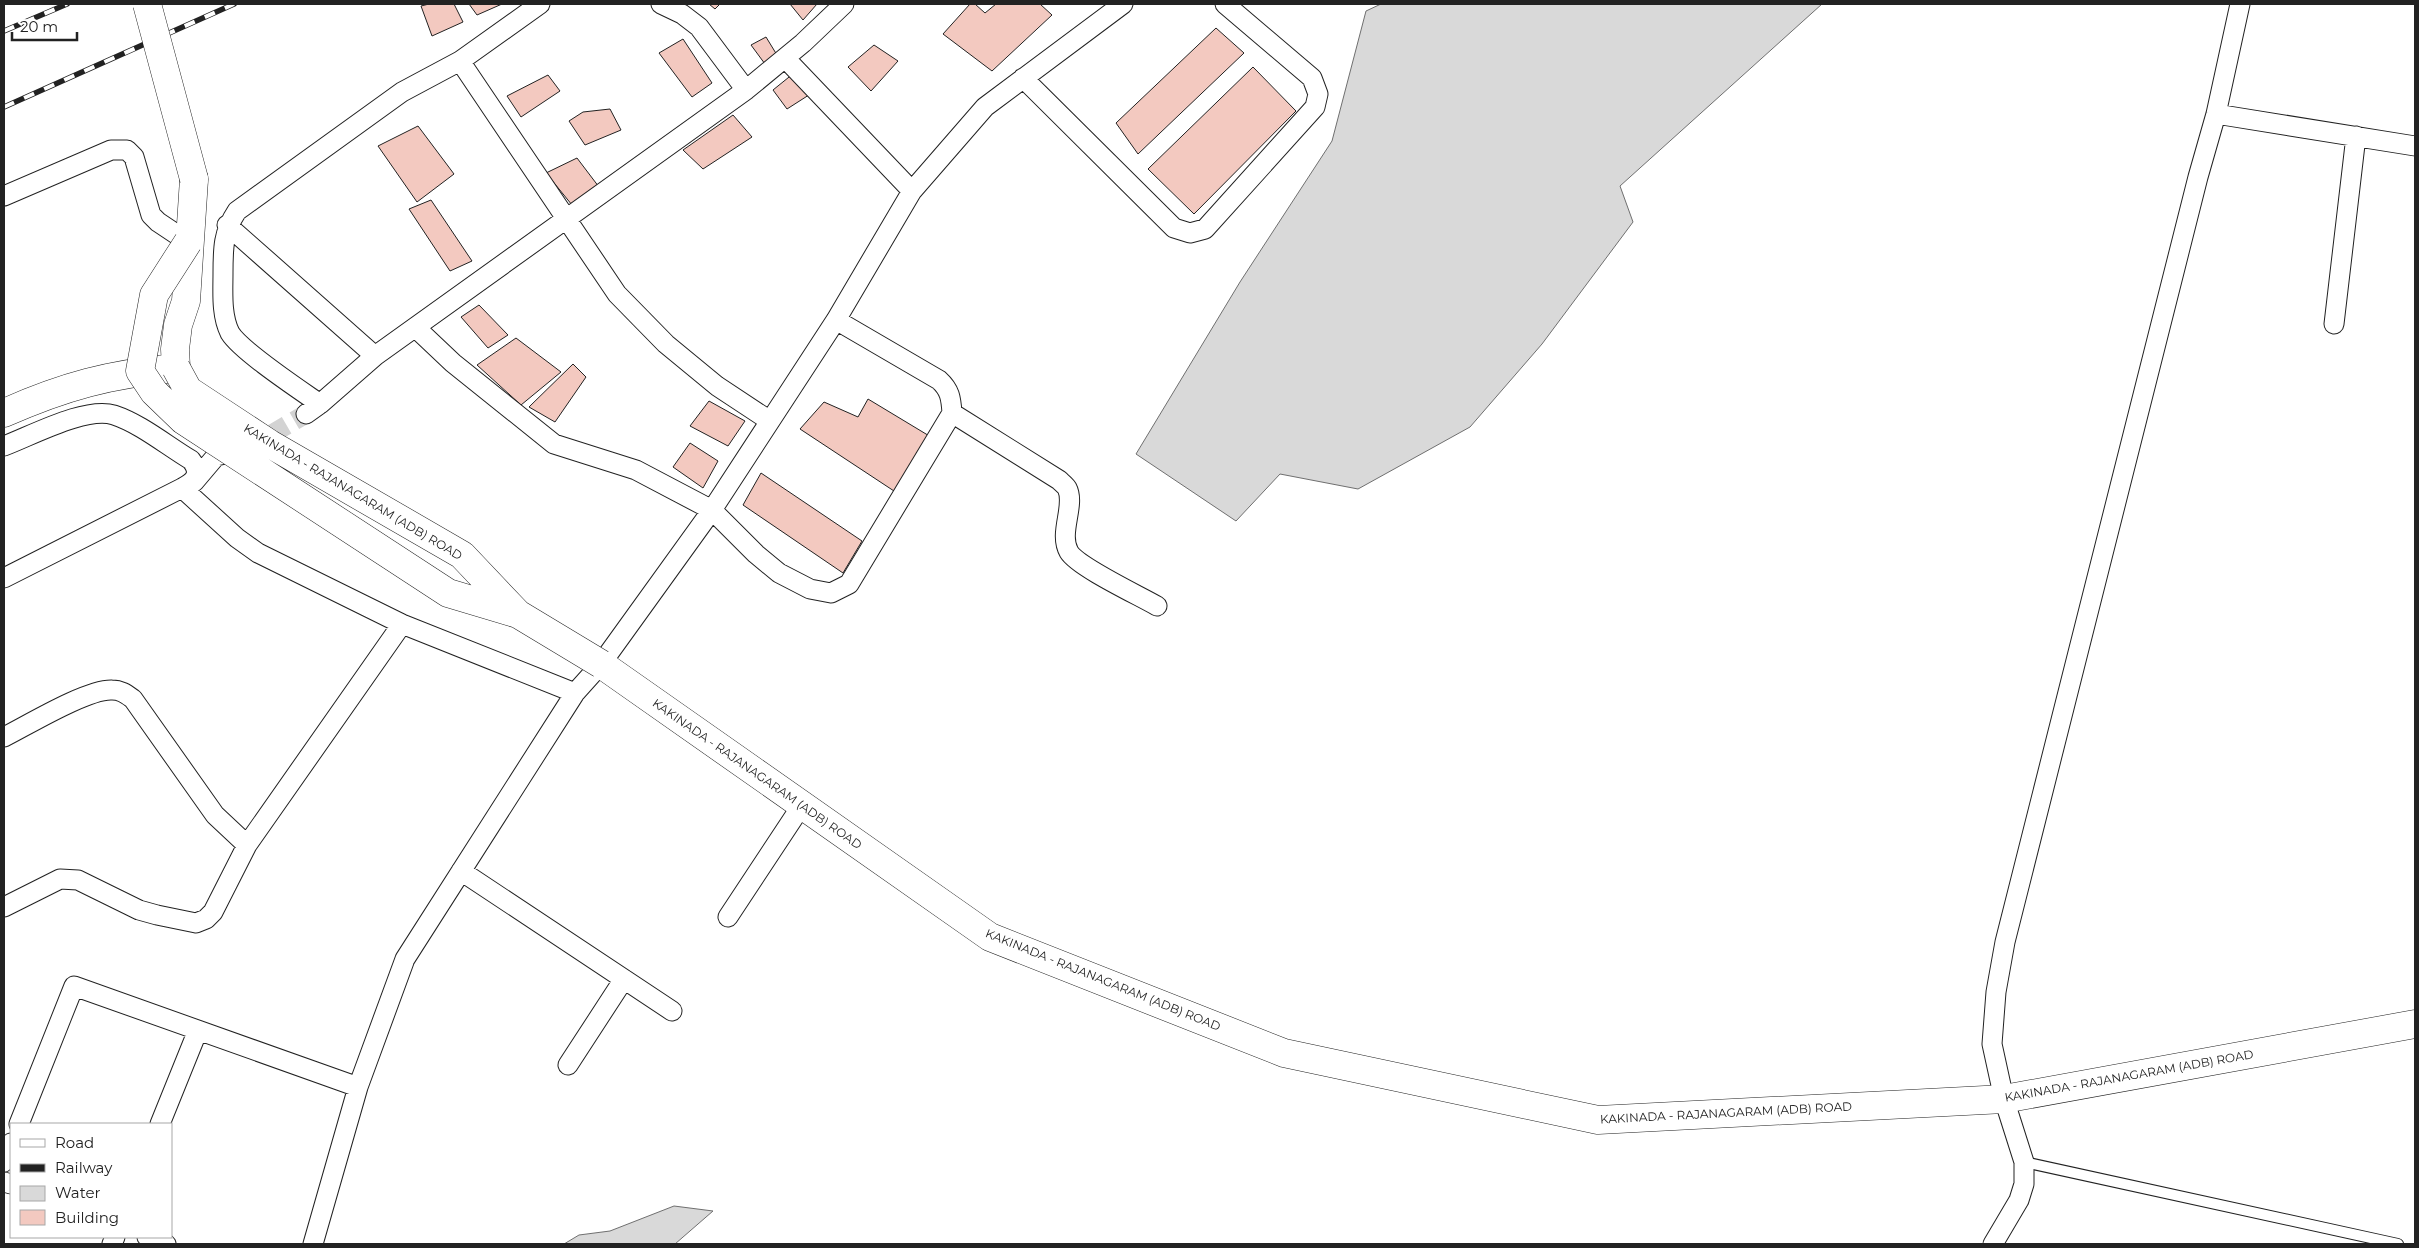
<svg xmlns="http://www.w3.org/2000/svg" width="2419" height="1248" viewBox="0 0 2419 1248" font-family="Montserrat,sans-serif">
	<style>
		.water { fill: #d9d9d9; stroke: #6f6f6f }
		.building { fill: #f3c9c0; stroke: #222 }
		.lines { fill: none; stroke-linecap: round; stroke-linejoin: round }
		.street-tunnel { stroke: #d3d3d3; stroke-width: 19; stroke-dasharray: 19 9; stroke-linecap: butt }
		.lane-casing { stroke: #222; stroke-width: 12 }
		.street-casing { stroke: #222; stroke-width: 21 }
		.primary-casing { stroke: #222; stroke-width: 29 }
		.lane { stroke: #fff; stroke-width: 10 }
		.street { stroke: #fff; stroke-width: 19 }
		.primary { stroke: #fff; stroke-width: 28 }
		.rail-casing { stroke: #222; stroke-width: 5.5 }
		.rail { stroke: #fff; stroke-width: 4; stroke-dasharray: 11; stroke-linecap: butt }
		.primary-bridge-casing { stroke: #222; stroke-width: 29; stroke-linecap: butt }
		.primary-bridge { stroke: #fff; stroke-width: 28 }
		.labels { text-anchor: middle; stroke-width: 4; stroke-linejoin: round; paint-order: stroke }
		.street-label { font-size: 12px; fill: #222; stroke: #fff }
	</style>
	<rect width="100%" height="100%" fill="#fff"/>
	<!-- water -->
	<path class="water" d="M1381 4H1822L1620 186 1633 222 1542 344 1470 427 1358 489 1280 474 1236 521 1136 454 1240 282 1332 141 1366 11Z
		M674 1206 713 1211 675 1244H564L579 1235 610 1231Z"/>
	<!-- building -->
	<path class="building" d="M429 4H454L463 22 432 36 421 6Z
		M469 4H502L477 15Z
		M709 4H720L715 9Z
		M790 4H817L803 20Z
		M970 4H975L985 13 996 4H1040L1052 15 992 71 943 34Z
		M1216 28 1244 53 1138 154 1116 123Z
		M766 37 777 55 765 64 751 45Z
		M683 39 712 83 692 97 659 53Z
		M874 45 898 61 871 91 848 67Z
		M1253 67 1296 111 1194 214 1148 169Z
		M794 73 812 93 787 109 773 90Z
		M548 75 560 91 521 117 507 96Z
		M610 109 621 130 585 145 569 121 583 112Z
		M733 115 752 137 703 169 683 150Z
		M418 126 454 174 417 202 378 146Z
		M577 158 599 187 572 205 546 173Z
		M431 200 472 261 450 271 409 209Z
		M479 305 508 335 488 348 461 317Z
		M516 338 561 372 521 405 477 365Z
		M573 364 586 377 555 422 529 407Z
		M868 399 931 437 894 491 800 429 824 402 858 417Z
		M709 401 745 421 728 446 690 426Z
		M690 443 718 461 703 488 673 467Z
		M761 473 862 541 843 573 743 505Z"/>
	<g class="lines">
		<!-- street-tunnel -->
		<path class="street-tunnel" d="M246 449 306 414"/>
		<!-- lane casing -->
		<g class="lane-casing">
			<path id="lane" d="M2024 1162 2398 1244"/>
		</g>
		<!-- street casing -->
		<g class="street-casing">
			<path id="street" d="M661 4 682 14 699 27 746 90
				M785 58 912 191
				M460 61 617 294 666 344 717 386 770 421
				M1023 78 1174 228 1190 233 1205 229 1315 107 1318 94 1312 78 1225 4
				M2216 114 2415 146
				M4 196 111 150H127L134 157 151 215 158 222 188 242
				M227 225 375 356
				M2334 324 2356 136
				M416 328 453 363 554 444 636 470 712 510 756 554 779 573 810 589 831 593 849 584 952 413C951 398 950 390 939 380L836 320
				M320 404C300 390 241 351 230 333 221 315 223 292 223 273 223 249 223 232 237 211L402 92 460 61 540 4
				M952 413 1059 480C1061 482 1065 485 1067 488 1076 505 1058 533 1069 552 1078 567 1140 596 1157 606
				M306 414 320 404 375 356 746 90 803 43 844 4
				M4 446C31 436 86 406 114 415 141 424 166 445 191 460 202 474 195 481 182 488L4 578
				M194 482 216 456 238 451
				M182 488 237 538 258 553 402 624 575 693
				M4 737C28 725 87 689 112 690 121 690 126 694 133 699L215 815 247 845
				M461 871 672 1011
				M4 907 60 879 78 880 139 910 157 915 196 923 206 919 213 912 247 845 402 624
				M728 917 802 805
				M568 1065 624 979
				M19 1124 74 986 358 1087
				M160 1124 198 1030
				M4 1162 11 1143
				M4 1182 11 1184
				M147 1237 166 1244
				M112 1244 115 1237
				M313 1244 358 1087 405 959 575 693 601 664 712 510 836 320 912 191 985 107 1123 4
				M1993 1244 2019 1200 2024 1184V1162L2004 1099 1992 1044 1996 992 2005 942 2198 177 2216 114 2240 4"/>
		</g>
		<!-- primary casing -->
		<g class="primary-casing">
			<path id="primary" d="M4 413C65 386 110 374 176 368L175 349 178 325 186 301 194 179
				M601 664 990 937 1284 1053 1598 1120 2004 1099 2415 1024"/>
		</g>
		<!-- lane -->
		<use href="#lane" class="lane"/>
		<!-- street -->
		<use href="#street" class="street"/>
		<!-- primary -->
		<use href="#primary" class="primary"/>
		<!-- rail casing -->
		<g class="rail-casing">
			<path id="rail" d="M4 31 67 4
				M4 107 234 4"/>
		</g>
		<!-- rail -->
		<use href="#rail" class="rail"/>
		<!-- primary-bridge casing -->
		<g class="primary-bridge-casing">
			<path id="primary-bridge" d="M147 4 194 179
				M188 242 154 295 140 371 154 392 183 420 448 593 518 614
				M176 368 188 390 270 444 462 555 518 614 601 664"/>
		</g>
		<!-- primary-bridge -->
		<use href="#primary-bridge" class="primary-bridge"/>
	</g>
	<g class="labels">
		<!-- street labels -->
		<g class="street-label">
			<text transform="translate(353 492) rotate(31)" y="4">KAKINADA - RAJANAGARAM (ADB) ROAD</text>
			<text transform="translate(757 774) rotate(35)" y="4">KAKINADA - RAJANAGARAM (ADB) ROAD</text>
			<text transform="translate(1103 980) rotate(22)" y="4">KAKINADA - RAJANAGARAM (ADB) ROAD</text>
			<text transform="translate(2129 1076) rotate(-10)" y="4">KAKINADA - RAJANAGARAM (ADB) ROAD</text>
			<text transform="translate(1726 1113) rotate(-3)" y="4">KAKINADA - RAJANAGARAM (ADB) ROAD</text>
		</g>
	</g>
	<!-- border -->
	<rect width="2419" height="1248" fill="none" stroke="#222222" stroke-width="10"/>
	<!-- legend -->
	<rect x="10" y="1123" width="162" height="115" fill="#ffffff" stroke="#a7a7a7"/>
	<rect x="20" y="1139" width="25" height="8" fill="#ffffff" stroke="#a7a7a7"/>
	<text x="55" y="1148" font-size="15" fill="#222222">Road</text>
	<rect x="20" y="1164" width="25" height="8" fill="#222222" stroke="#a7a7a7"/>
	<text x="55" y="1173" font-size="15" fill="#222222">Railway</text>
	<rect x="20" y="1186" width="25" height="15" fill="#d9d9d9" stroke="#a7a7a7"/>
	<text x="55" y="1198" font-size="15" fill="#222222">Water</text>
	<rect x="20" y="1210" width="25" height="15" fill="#f3c9c0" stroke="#a7a7a7"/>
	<text x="55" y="1223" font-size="15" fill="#222222">Building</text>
	<!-- scale -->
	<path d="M12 32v8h65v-8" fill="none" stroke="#222222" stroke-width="2.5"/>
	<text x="20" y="32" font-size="15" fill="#222222" stroke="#ffffff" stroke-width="4" paint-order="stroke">20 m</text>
</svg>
